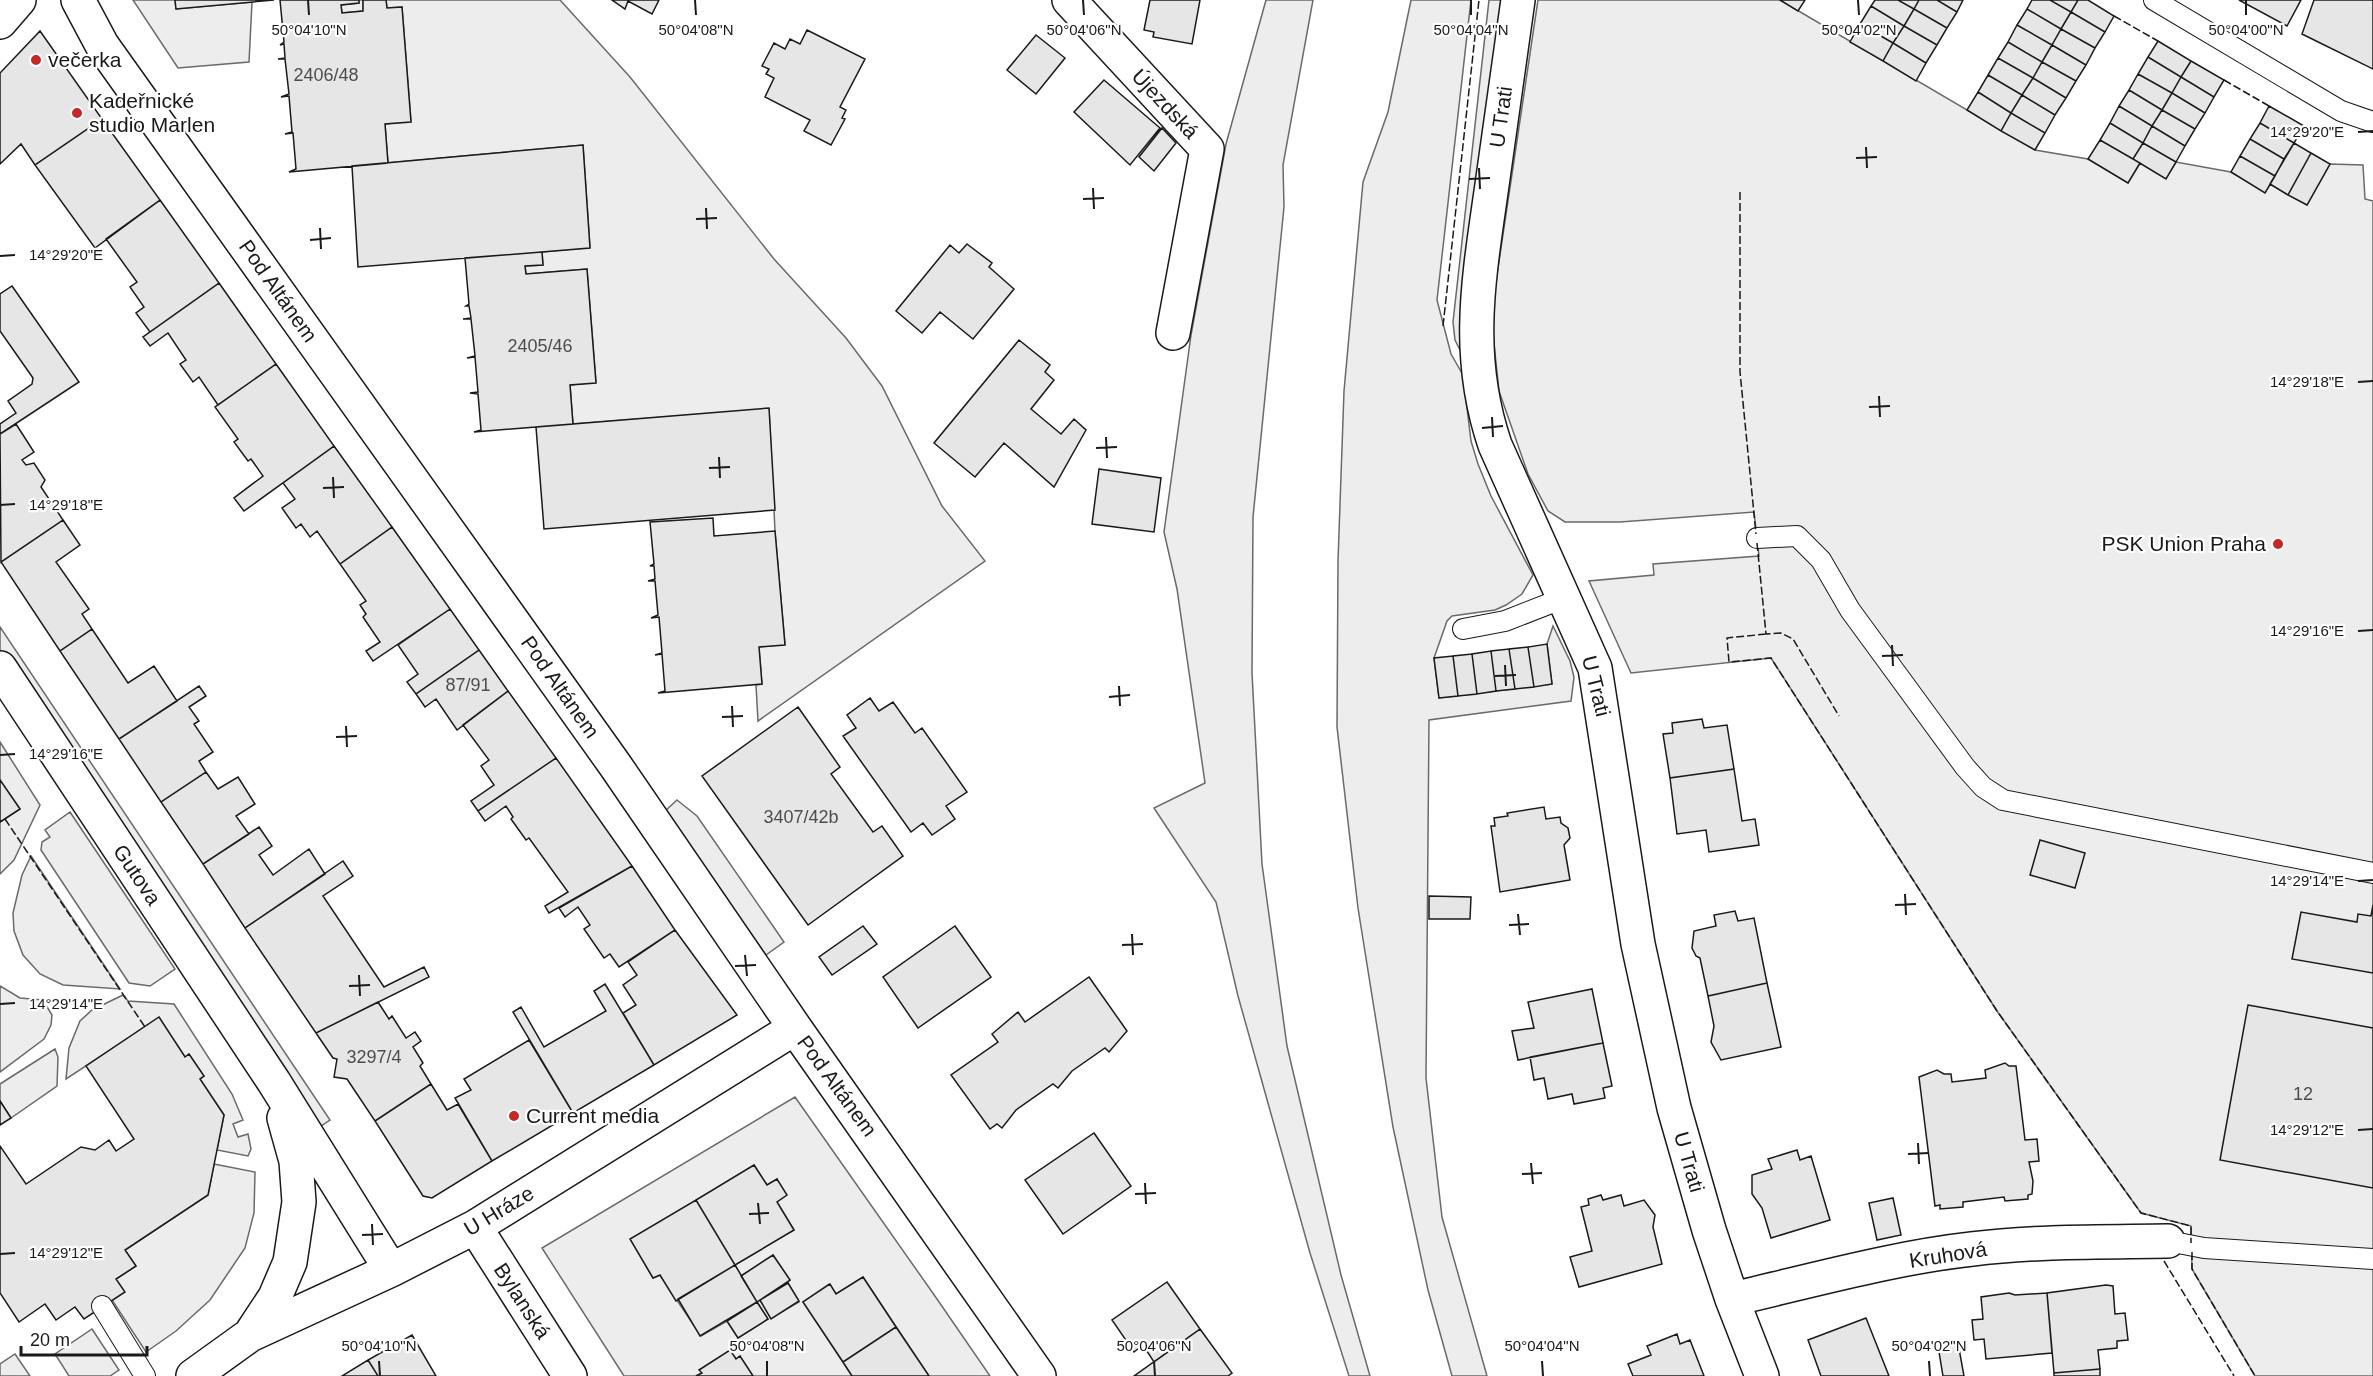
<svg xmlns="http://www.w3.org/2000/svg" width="2373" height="1376" viewBox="0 0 2373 1376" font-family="Helvetica,sans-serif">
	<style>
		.built { fill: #ededed; stroke: #6a6a6a; stroke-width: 1.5; fill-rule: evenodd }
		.building { fill: #e6e6e6; stroke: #1a1a1a; stroke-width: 1.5 }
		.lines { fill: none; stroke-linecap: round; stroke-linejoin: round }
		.lane-casing { stroke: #1a1a1a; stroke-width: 22 }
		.street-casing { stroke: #1a1a1a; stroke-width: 36 }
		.secondary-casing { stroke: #1a1a1a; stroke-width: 36 }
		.lane { stroke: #fff; stroke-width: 20 }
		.street { stroke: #fff; stroke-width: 33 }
		.secondary { stroke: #fff; stroke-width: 33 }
		.fence { stroke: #1a1a1a; stroke-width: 1.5; stroke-dasharray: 8 3; stroke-linecap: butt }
		.ticks { fill: none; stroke: #1a1a1a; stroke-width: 2 }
		.poi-dot { fill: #c62828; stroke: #fff; stroke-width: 2 }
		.labels { text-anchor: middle; stroke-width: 4.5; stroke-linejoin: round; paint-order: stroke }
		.number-label { font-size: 18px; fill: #4d4d4d }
		.poi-label { font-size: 21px; fill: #1a1a1a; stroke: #fff; text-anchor: start }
		.street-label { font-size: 21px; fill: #1a1a1a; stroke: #fff }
		.ticks-label { font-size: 15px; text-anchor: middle; fill: #1a1a1a; stroke: #fff; stroke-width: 4.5; stroke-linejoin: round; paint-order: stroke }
	</style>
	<rect width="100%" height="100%" fill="#fff"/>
	<!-- built -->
	<path class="built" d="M133 0H175L176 9 252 2 249 62 178 68Z
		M359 0H363V11L342 13 341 5 359 3Z
		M386 0H560L630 77 774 259 846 338 882 386 942 506 985 561 758 721 756 685 762 684 759 647 785 644 775 531 769 409 573 424 570 385 596 382 587 269 526 274 525 266 543 265 542 252 590 247 583 145 388 163 385 124 411 121 402 7 387 8Z
		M1266 0H1313L1283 165 1284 207 1253 517 1252 673 1262 864 1287 1046 1341 1275 1370 1376H1349L1310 1253 1238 996 1216 902 1154 808 1205 783 1177 589 1164 532 1191 335 1226 144Z
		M1411 0H1471L1437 300 1451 354 1463 375 1471 441 1478 464 1491 496 1533 575 1522 594 1506 605 1495 610 1452 616 1447 621 1434 658 1439 698 1552 684 1547 644 1553 626 1570 661 1574 677 1571 701 1429 720 1426 1078 1442 1217 1487 1376H1452L1428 1290 1393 1127 1358 908 1337 727 1338 561 1344 391 1363 182 1388 112Z
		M1489 0H1501L1468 266 1465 360 1455 340 1453 322Z
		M1538 0H1780L2035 150 2088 159 2128 183 2140 163 2166 178 2176 162 2231 172 2265 192 2270 184 2307 205 2330 164 2363 165 2365 199 2373 201V1376H2255L2192 1269 2191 1226 2141 1213 1997 1011 1771 658 1631 673 1589 581 1654 575 1653 564 1759 556 1754 512 1620 522H1565L1548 511 1528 474 1499 391 1491 315Z
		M0 627 330 1120 318 1128 0 652Z
		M0 742 40 805 14 860 0 874V822L20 809 0 780Z
		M677 800 697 816 784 942 766 955 664 812Z
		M70 812 175 969 150 986 129 983 41 850 42 842 50 837 45 830Z
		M31 856 120 989 63 985 40 974 23 955 14 931 13 913 22 875Z
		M0 986 20 998 43 1000 52 1015 51 1025 44 1039 0 1072Z
		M123 995 128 1001 174 1004 232 1094 243 1120 233 1124 238 1137 248 1134 251 1149 248 1156 217 1150 224 1115 200 1079 204 1076 189 1054 185 1057 159 1018 66 1079 69 1048 80 1021 92 1010Z
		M55 1049 58 1057 57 1086 11 1118 0 1101V1084Z
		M795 1097 937 1299 990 1376H929L863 1277 836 1294 829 1284 803 1302 852 1376H753L740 1356 736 1359 730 1351 700 1370 702 1373 696 1376H624L542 1248ZM754 1165 767 1185 777 1179V1202L794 1230 735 1265 741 1276 773 1255 790 1280 773 1292 788 1283 799 1302 771 1318 760 1300 757 1302 768 1319 738 1338 727 1321 701 1336 660 1275 653 1278 631 1240Z
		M214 1164 255 1172 254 1213 245 1248 210 1300 176 1331 146 1352 112 1300 116 1279 136 1266 125 1250 208 1195Z
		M92 1329 119 1370 110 1376H69L55 1354Z
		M15 1354 30 1376H0V1364Z"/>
	<!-- building -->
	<path class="building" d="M175 0H274L176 9Z
		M280 0H359V3L341 5 342 13 363 11V0H386L387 8 402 7 411 122 385 124 388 163 289 172 296 169 293 133 285 134 292 132 289 96 281 97 289 94 285 59H278L285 58 284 44 280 45 284 42Z
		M612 0H659L652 14 628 1 625 9Z
		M1150 0H1200L1192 44 1153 37 1154 32 1144 30Z
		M1780 0H1805L1798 11Z
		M1875 0H1898L1914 9 1904 26 1871 6Z
		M1898 0H1919L1914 9Z
		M1919 0H1937L1957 12 1947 28 1914 9Z
		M1937 0H1963L1957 12Z
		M2032 0H2050L2071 12 2061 29 2027 9Z
		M2050 0H2078L2071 12Z
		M2078 0H2088L2114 16 2105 32 2071 12Z
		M2239 0H2301L2287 26Z
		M2314 0H2373V69L2302 34Z
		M1871 6 1904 26 1893 43 1860 24Z
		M1914 9 1947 28 1937 45 1904 26Z
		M2027 9 2061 29 2052 45 2017 25Z
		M2071 12 2105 32 2095 48 2061 29Z
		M1860 24 1893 43 1883 61 1850 42Z
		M2017 25 2052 45 2042 62 2008 42Z
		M1904 26 1937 45 1926 63 1893 43Z
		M2061 29 2095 48 2086 65 2052 45Z
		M807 30 865 59 840 107 846 110 842 118 845 119 831 145 804 131 810 120 765 97 774 78 766 74 769 69 762 66 774 43 785 49 790 39 800 44Z
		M40 31 102 119 35 165 21 144 0 164V73Z
		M1036 35 1065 58 1036 94 1007 70Z
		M2158 41 2191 61 2181 77 2148 57Z
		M2008 42 2042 62 2033 78 1998 58Z
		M1893 43 1926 63 1916 81 1883 61Z
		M2052 45 2086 65 2076 81 2042 62Z
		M2148 57 2181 77 2172 93 2138 74Z
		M1998 58 2033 78 2022 95 1988 75Z
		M2191 61 2224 80 2214 97 2181 77Z
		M2042 62 2076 81 2066 98 2033 78Z
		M2138 74 2172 93 2162 110 2129 90Z
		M1988 75 2022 95 2011 113 1978 92Z
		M2181 77 2214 97 2205 113 2172 93Z
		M2033 78 2066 98 2055 115 2022 95Z
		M1104 80 1160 128 1130 165 1074 112Z
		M2129 90 2162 110 2152 126 2119 106Z
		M1978 92 2011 113 2001 131 1967 110Z
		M2172 93 2205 113 2195 129 2162 110Z
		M2022 95 2055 115 2045 133 2011 113Z
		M2119 106 2152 126 2143 143 2110 123Z
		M2269 106 2304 126 2294 143 2260 123Z
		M2162 110 2195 129 2185 146 2152 126Z
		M2011 113 2045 133 2035 150 2001 131Z
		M102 119 160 200 95 248 35 165Z
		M2110 123 2143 143 2133 159 2100 140Z
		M2260 123 2294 143 2284 159 2250 139Z
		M2152 126 2185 146 2176 162 2143 143Z
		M1162 128 1176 143 1154 171 1139 157Z
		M2250 139 2284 159 2275 176 2240 156Z
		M2100 140 2140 163 2128 183 2088 159Z
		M2143 143 2176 162 2166 179 2133 159Z
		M2294 143 2311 153 2288 195 2270 184Z
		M583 145 590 248 358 267 352 166Z
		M2311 153 2330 164 2307 205 2288 195Z
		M2240 156 2275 176 2265 193 2231 172Z
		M160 200 219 283 150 332 136 313 144 307 130 287 137 282 106 239Z
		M967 244 992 263 989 267 1014 289 973 339 940 312 922 333 896 311 950 245 959 253Z
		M542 252 543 265 525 266 526 274 587 269 596 383 570 385 573 424 474 432 481 430 478 394 470 393 478 392 475 357 467 358 475 356 471 319H463L471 318 469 306H466L469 304 465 258Z
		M219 283 276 364 218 405 199 377 193 382 180 364 186 360 168 333 150 346 143 337Z
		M12 286 79 382 0 434V424L16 413 8 401 32 384 33 378 0 331V294Z
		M1019 340 1050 365 1045 372 1054 380 1031 409 1061 434 1074 419 1086 430 1054 487 1004 443 975 477 934 443Z
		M276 364 334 446 244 511 234 498 263 476 251 459 248 461 234 442 238 439 215 407Z
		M769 408 775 510 544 529 536 427Z
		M16 424 34 452 22 460 26 465 34 463 45 480 41 487 63 520 1 562 0 434Z
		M334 446 392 527 340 564 317 531 310 537 301 524 296 528 282 508 295 499 283 483Z
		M1099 469 1161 478 1154 532 1092 524Z
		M713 518 714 536 775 531 785 645 759 647 762 684 658 693 665 691 662 654 655 655 662 653 659 617 651 618 658 615 655 581H648L655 579 654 566H650L654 564 650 522Z
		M63 520 80 545 56 562 89 609 82 614 92 629 60 651 1 562Z
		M392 527 450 609 373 661 366 651 380 642 363 617 366 614 360 605 366 601 340 564Z
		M450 609 479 650 416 694 407 682 418 674 398 645Z
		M92 629 128 683 154 666 177 701 119 739 60 651Z
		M1547 644 1552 684 1534 687 1528 647Z
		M1528 647 1534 687 1515 689 1509 649Z
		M1509 649 1515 689 1496 691 1491 651Z
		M479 650 508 691 457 730 436 699 425 707 416 694Z
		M1491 651 1496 691 1477 694 1472 654Z
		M1472 654 1477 694 1458 696 1453 656Z
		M1453 656 1458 696 1439 698 1434 658Z
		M199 686 206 696 189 707 199 721 194 724 213 752 199 761 206 772 161 802 119 739Z
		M508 691 556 758 478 811 471 801 494 785 481 766 489 760 463 725Z
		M870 698 879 711 893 702 915 733 922 728 967 792 946 806 955 819 932 835 923 823 911 832 843 736 856 728 847 715Z
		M798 707 840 767 831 774 873 832 882 826 903 856 808 925 702 776Z
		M1702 719 1704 728 1727 725 1734 769 1670 778 1663 734 1673 733 1672 723Z
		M556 758 632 866 549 913 545 906 568 892 529 838 526 840 511 819 513 817 506 806 485 821 478 811Z
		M1734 769 1742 821 1755 819 1759 845 1709 852 1706 830 1677 834 1670 778Z
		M206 772 218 789 238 777 255 804 236 816 249 834 203 864 161 802Z
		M0 780 20 809 0 822Z
		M1544 807 1546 819 1560 817 1561 823 1568 828 1570 838 1564 845 1570 880 1500 892 1491 826H1495L1494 818 1508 816 1507 813Z
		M259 827 272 846 259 855 273 875 309 849 325 874 245 928 203 864Z
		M2040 840 2085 853 2075 888 2030 875Z
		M343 861 353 876 323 896 384 987 424 967 429 977 316 1033 245 928Z
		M632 866 675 930 619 967 610 954 604 958 584 929 590 925 578 907 565 917 559 908Z
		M1429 896 1471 897 1470 919H1429Z
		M2373 905V973L2292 959 2301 912 2357 922 2358 914 2371 916Z
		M1735 911 1738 921 1754 918 1767 983 1708 996 1700 958 1696 956 1692 948 1694 931 1716 926 1714 915Z
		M863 926 877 944 832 975 819 957Z
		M955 926 991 977 918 1028 883 977Z
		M675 930 737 1015 654 1065 623 1013 636 1005 623 985 637 975 628 962Z
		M1089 977 1127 1031 1109 1052 1105 1048 1072 1071 1058 1088 1053 1084 1016 1110 1002 1128 997 1124 990 1129 951 1075 998 1042 992 1034 1018 1012 1025 1022Z
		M1767 983 1781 1047 1721 1060 1711 1042 1714 1026 1708 996Z
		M605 984 654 1065 573 1113 513 1012 521 1007 544 1047 606 1011 594 991Z
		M1592 989 1603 1043 1518 1060 1512 1031 1534 1028 1528 1002Z
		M378 1002 389 1019 392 1016 406 1038 415 1032 421 1041 413 1047 423 1063 420 1066 431 1084 375 1121 347 1079 334 1077 337 1059 333 1058 316 1033Z
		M2248 1005 2373 1028V1188L2220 1160Z
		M159 1017 185 1057 189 1054 204 1076 200 1079 224 1115 208 1195 125 1250 136 1266 116 1279 125 1292 84 1319 75 1307 56 1320 45 1304 19 1322 0 1293V1146L26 1184 81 1147 95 1150 109 1140 116 1151 134 1139 86 1066Z
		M529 1040 573 1113 492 1161 455 1098 471 1090 464 1079Z
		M1603 1043 1612 1086 1603 1088 1605 1098 1574 1104 1572 1094 1548 1099 1544 1078 1534 1080 1530 1057Z
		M2005 1063 2009 1066H2016L2025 1140 2037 1139 2039 1161 2029 1162 2033 1181 2032 1194 2028 1195V1199L2005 1201 2004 1197 1963 1202V1207L1940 1209V1205L1935 1206 1919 1077 1937 1070 1944 1074H1951L1952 1082 1986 1078 1985 1070Z
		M431 1084 447 1110 458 1104 492 1161 432 1198 423 1196 375 1121Z
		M0 1101 11 1118 0 1125Z
		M1094 1133 1131 1186 1063 1234 1025 1180Z
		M1797 1150 1800 1160 1811 1156 1830 1220 1771 1238 1762 1208 1752 1194V1175L1772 1169 1768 1159Z
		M754 1165 767 1185 777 1179 787 1195 777 1202 794 1230 735 1265 696 1200Z
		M1601 1195 1603 1200 1621 1195 1624 1206 1644 1200 1655 1215 1653 1227 1662 1264 1579 1287 1570 1257 1592 1251 1581 1207 1589 1205 1588 1199Z
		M1893 1198 1901 1235 1877 1240 1869 1203Z
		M696 1200 735 1265 676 1301 660 1275 653 1278 630 1239Z
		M773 1255 790 1280 757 1302 741 1276Z
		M735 1265 757 1302 700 1336 678 1299Z
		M863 1277 896 1327 843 1362 803 1302 830 1284 836 1294Z
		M1167 1282 1200 1329 1154 1362 1143 1345 1134 1352 1112 1320Z
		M788 1283 799 1301 771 1319 760 1300Z
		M2106 1285 2113 1286 2115 1314 2125 1313 2128 1340 2117 1341V1348L2098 1350 2100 1369 2054 1373 2047 1293Z
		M2009 1293 2015 1295 2047 1293 2052 1353 1986 1359 1984 1339 1974 1340 1972 1320 1983 1319 1981 1297Z
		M757 1302 768 1319 738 1338 727 1321Z
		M1866 1318 1889 1376H1821L1808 1340Z
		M896 1327 929 1376H852L843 1362Z
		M1200 1329 1232 1373 1228 1376H1134Z
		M1677 1334 1680 1344 1690 1340 1704 1376H1633L1628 1364 1651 1355 1647 1346Z
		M412 1335 436 1376H378L368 1360Z
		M1958 1343 1964 1376H1943L1938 1346Z
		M730 1350 736 1359 740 1356 753 1376H696L702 1373 699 1370Z
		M368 1360 378 1376H342Z
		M2100 1369V1376H2054V1373Z"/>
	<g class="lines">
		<!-- lane casing -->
		<g class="lane-casing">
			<path id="lane" d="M2154 0 2341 111 2373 122
				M1757 538 1797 536 1821 560 1850 610 1965 767 1983 787 2003 800 2373 873
				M1463 629 1505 621 1564 598
				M2168 1241 2204 1248 2373 1259
				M102 1306 145 1376"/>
		</g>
		<!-- street casing -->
		<g class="street-casing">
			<path id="street" d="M78 0 102 45 615 765 795 1028 1039 1376
				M1069 0 1207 149 1173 333
				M1518 0C1509 62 1501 123 1492 185 1479 277 1464 354 1495 445L1595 668 1638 944 1674 1108 1709 1230 1732 1299 1762 1376
				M0 668 274 1082 391 1270
				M475 1227 570 1376
				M1732 1299C1811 1281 1892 1258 1972 1249 2037 1241 2103 1242 2168 1241
				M250 1335 275 1297 290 1262 299 1202 296 1161 284 1118
				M193 1376 250 1335 391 1270 475 1227 795 1028"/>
		</g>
		<!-- secondary casing -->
		<g class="secondary-casing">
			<path id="secondary" d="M0 22 19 0"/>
		</g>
		<!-- lane -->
		<use href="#lane" class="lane"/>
		<!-- street -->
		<use href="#street" class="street"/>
		<!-- secondary -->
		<use href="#secondary" class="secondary"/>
		<!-- fence -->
		<path class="fence" d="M2114 16 2158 41
			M2224 80 2269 106
			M1740 192V372L1756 534
			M1443 326 1479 0
			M1757 543 1766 634 1781 633 1793 639 1839 716
			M1766 634 1727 638 1729 662 1771 658 1997 1011 2141 1213 2191 1226V1243
			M5 819 145 1027
			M2192 1252V1269L2255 1376
			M2164 1261 2234 1376"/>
	</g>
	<!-- ticks -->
	<path class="ticks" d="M308 0 309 15M695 0 696 15M1083 0 1084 15M1471 0V15M1858 0 1859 15M2246 0V15M2358 132 2373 131M1866 147 1867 168M1856 158 1877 157M1479 168 1480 189M1469 179 1490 178M1093 188 1094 209M1083 199 1104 198M706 208 707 229M696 219 717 218M320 228 321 249M310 240 331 238M0 256 15 255M2358 382 2373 381M1879 396 1880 417M1869 407 1890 406M1492 417 1493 437M1482 428 1503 426M1106 437 1107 458M1096 448 1117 447M719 457 720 478M709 468 730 467M333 477 334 498M323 488 344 487M0 505 15 504M2358 631 2373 630M1892 645 1893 666M1882 656 1903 655M1505 665 1506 686M1495 676 1516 675M1119 686 1120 706M1109 697 1130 695M732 706 733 727M722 717 743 716M346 726 347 747M336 737 357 736M0 755 15 754M2358 881 2373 880M1905 894 1906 915M1895 905 1916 904M1518 914 1520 935M1509 925 1529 924M1132 934 1133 955M1122 945 1143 944M745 955 747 976M735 966 756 965M359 975 360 996M349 986 370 985M0 1004 15 1003M2358 1130 2373 1129M1918 1143 1919 1164M1908 1154 1929 1153M1531 1163 1533 1184M1522 1174 1542 1173M1145 1183 1146 1204M1135 1194 1156 1193M758 1203 760 1224M749 1214 769 1213M372 1224 373 1245M362 1235 383 1234M0 1254 15 1253M379 1361 380 1376M767 1361V1376M1154 1361 1155 1376M1542 1361 1543 1376M1929 1361 1930 1376"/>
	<!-- markers -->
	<g class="poi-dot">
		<circle cx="36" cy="60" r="6"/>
		<circle cx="77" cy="113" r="6"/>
		<circle cx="2278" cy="544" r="6"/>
		<circle cx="514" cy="1116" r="6"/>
	</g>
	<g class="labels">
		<!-- number labels -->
		<g class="number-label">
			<text x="326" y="81">2406/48</text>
			<text x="540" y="352">2405/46</text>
			<text x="468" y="691">87/91</text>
			<text x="801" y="823">3407/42b</text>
			<text x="374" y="1063">3297/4</text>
			<text x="2303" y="1100">12</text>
		</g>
		<!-- poi labels -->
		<g class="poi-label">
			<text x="48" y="67">večerka</text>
			<text x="89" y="108">Kadeřnické<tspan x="89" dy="24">studio Marlen</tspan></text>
			<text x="2266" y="551" text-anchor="end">PSK Union Praha</text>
			<text x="526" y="1123">Current media</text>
		</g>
		<!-- street labels -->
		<g class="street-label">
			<text transform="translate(1165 104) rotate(47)" y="7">Újezdská</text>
			<text transform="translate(1501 117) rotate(-82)" y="7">U Trati</text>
			<text transform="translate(278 291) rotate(55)" y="7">Pod Altánem</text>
			<text transform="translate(1596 686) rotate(76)" y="7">U Trati</text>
			<text transform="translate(560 687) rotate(55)" y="7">Pod Altánem</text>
			<text transform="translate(137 875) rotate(56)" y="7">Gutova</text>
			<text transform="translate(837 1086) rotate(54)" y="7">Pod Altánem</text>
			<text transform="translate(1689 1162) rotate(74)" y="7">U Trati</text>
			<text transform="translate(499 1211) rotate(-31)" y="7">U Hráze</text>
			<text transform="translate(1948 1255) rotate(-9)" y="7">Kruhová</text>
			<text transform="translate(522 1301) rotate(57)" y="7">Bylanská</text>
		</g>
	</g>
	<g class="ticks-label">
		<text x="309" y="35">50°04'10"N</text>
		<text x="696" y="35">50°04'08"N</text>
		<text x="1084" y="35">50°04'06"N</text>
		<text x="1471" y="35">50°04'04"N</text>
		<text x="1859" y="35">50°04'02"N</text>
		<text x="2246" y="35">50°04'00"N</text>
		<text x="2307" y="137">14°29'20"E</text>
		<text x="66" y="260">14°29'20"E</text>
		<text x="2307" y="387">14°29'18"E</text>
		<text x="66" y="510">14°29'18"E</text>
		<text x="2307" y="636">14°29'16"E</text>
		<text x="66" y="759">14°29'16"E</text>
		<text x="2307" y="886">14°29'14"E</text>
		<text x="66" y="1009">14°29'14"E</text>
		<text x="2307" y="1135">14°29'12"E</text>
		<text x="66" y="1258">14°29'12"E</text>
		<text x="379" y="1351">50°04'10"N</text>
		<text x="767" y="1351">50°04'08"N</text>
		<text x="1154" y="1351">50°04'06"N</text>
		<text x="1542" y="1351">50°04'04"N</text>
		<text x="1929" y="1351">50°04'02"N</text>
	</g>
	<!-- scale -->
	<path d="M21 1346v9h126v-9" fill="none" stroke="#1a1a1a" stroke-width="3"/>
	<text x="30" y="1346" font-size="18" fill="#1a1a1a" stroke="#ffffff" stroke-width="4.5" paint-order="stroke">20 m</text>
</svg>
